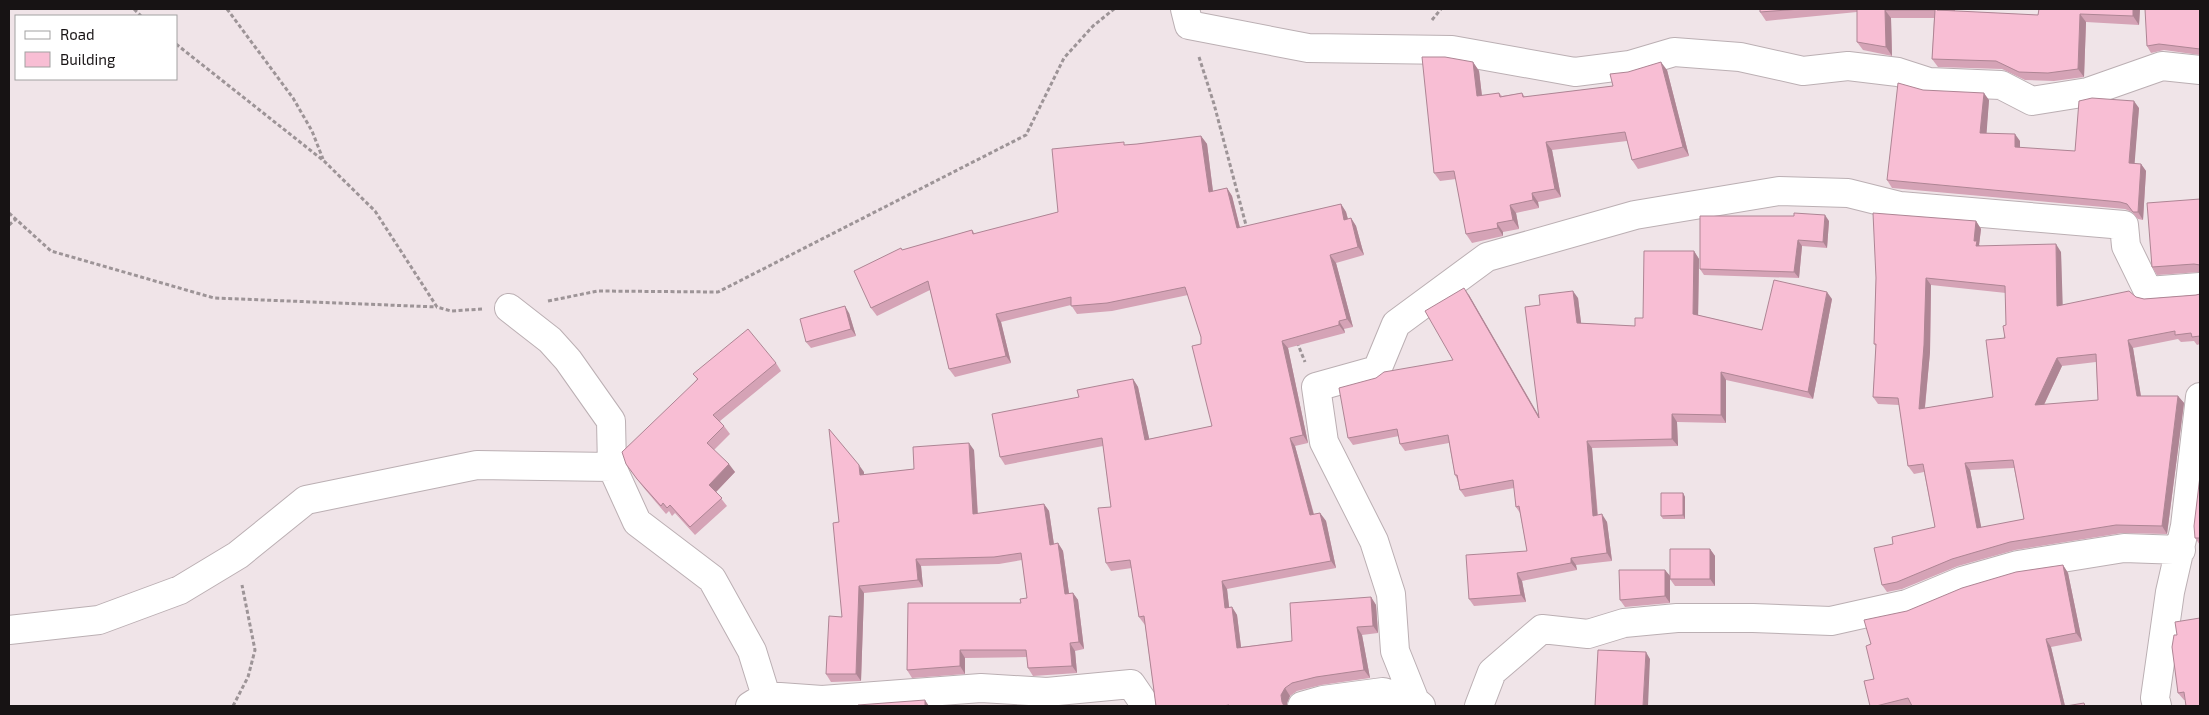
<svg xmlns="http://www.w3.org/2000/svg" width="2209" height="715" viewBox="0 0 2209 715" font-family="'Exo 2',sans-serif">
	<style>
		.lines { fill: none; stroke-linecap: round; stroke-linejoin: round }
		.minor-casing { stroke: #bbafb3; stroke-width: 30 }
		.path { stroke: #9d9497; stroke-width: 3; stroke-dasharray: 4 2.5; stroke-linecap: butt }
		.minor { stroke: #fff; stroke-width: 28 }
		.wall { fill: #d5a3b6; fill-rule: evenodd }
		.shaded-wall { fill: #ae8594 }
		.building { fill: #f8bed4; stroke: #ae8594; fill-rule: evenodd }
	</style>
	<rect width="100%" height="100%" fill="#f0e4e8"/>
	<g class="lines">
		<!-- minor casing -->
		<g class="minor-casing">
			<path id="minor" d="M1185 9 1189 25 1308 48 1452 50 1575 72 1630 65 1674 52 1740 57 1803 71 1848 66 1898 72 1929 82 2001 85 2032 101 2088 92 2162 66 2200 70
				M509 308 550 340 568 360 611 421 612 467 637 522 712 579 752 651 766 696 750 706
				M9 630 99 620 180 590 238 555 306 500 477 465 612 467
				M766 696 822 700 981 688 1047 692 1131 684 1146 706
				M1302 706 1323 700 1383 692 1415 701
				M1421 706 1415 701 1395 651 1391 594 1374 541 1324 442 1316 387 1377 370 1396 324 1487 257 1635 215 1779 191 1848 193 1900 206 2124 225 2126 246 2148 291 2200 287
				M1479 706 1492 672 1542 629 1588 634 1624 623 1677 618H1753L1831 621 1907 604 1962 581 2018 565 2124 548 2181 550
				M2157 706 2155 698 2170 592 2185 526 2200 397"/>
		</g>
		<!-- path -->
		<path class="path" d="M134 9 141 16
			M227 9 293 98 312 131 323 159
			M1432 20 1441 9
			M176 44 324 161 375 211 437 307 451 311 482 309
			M1199 57 1214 104 1247 229
			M9 213 51 251 214 298 437 307
			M9 225 16 219
			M548 301 598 291 718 292 1026 135 1064 58 1093 26 1114 9
			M1297 342 1305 362
			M233 706 248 677 255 650 242 585"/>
		<!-- minor -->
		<use href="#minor" class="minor"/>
	</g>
	<!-- wall -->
	<path class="wall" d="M1760 9H1955V11L2038 15 2039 9H2140L2139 25 2086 22 2084 77 2054 81 2025 80 2002 69 1938 67 1932 59 1934 18H1891L1892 56 1863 50 1857 42V12L1766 21 1760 12Z
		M2200 9V55L2164 50 2151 53 2147 46Z
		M1473 62 1479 71 1482 96 1499 93 1502 96 1522 93 1525 97 1613 86 1667 70 1689 156 1638 169 1632 160 1627 141 1552 150 1561 197 1538 202 1539 208 1516 213 1519 229 1503 232V236L1472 243 1466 234 1456 179 1440 181 1434 173Z
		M1923 90 1989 100 1986 133 2020 141V148L2075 151 2139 108 2134 164H2141L2146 171 2143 220 2138 219 2132 212 2125 209 1892 188 1887 180Z
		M1201 136 1207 144 1213 191 1227 188 1232 196 1240 228 1341 204 1346 212 1348 219 1351 218 1356 226 1364 255 1336 263 1353 327 1344 329 1345 333 1288 348 1308 443 1295 446 1314 514 1320 513 1326 521 1336 568 1227 589 1229 607H1232L1237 615 1241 647 1292 641 1371 597 1376 605 1378 633 1362 635 1370 678 1321 685 1297 691 1290 696 1287 703V706H1156L1145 625 1139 617 1132 568 1111 571 1106 563 1111 507 1103 446 1005 465 1000 457 1079 397 1133 379 1138 387 1149 439 1212 426 1201 344V337L1188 295 1112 311 1077 314 1071 305 1001 322 1011 363 955 377 949 369 930 290 877 316 871 308 903 250 972 230 975 234 1058 212 1126 145 1137 144Z
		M2200 199V272L2157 275 2152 267Z
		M1829 221 1827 248 1802 246 1799 278 1704 275 1700 269Z
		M1976 221 1981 229 1979 245 1980 246 2061 252 2062 305 2136 297 2144 299 2196 295 2200 294V344L2197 345 2194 341 2181 342 2178 339 2133 348 2141 396H2178L2184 403 2167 534 2122 533 2015 550 1958 566 1902 589 1887 592 1882 585 1893 544 1935 527 1924 472 1914 474 1908 466 1899 405 1878 404 1873 397 1876 346 1874 344 1876 278ZM1931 285 2006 293V325L1993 397 1925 408 1930 352ZM2096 362 2098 400 2044 405 2062 366ZM2014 468 2024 519 1981 528 1970 470Z
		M1694 251 1699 259 1698 315 1762 330 1832 299 1813 399 1726 380V423L1677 422 1678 446 1592 448 1598 515 1607 522 1612 561 1576 565 1577 570 1522 581 1526 602 1474 606 1469 599 1527 551 1520 513 1516 507 1514 488 1465 497 1460 490 1457 479 1455 475 1449 443 1405 451 1400 444 1399 436 1353 445 1348 438 1453 360 1469 295 1539 416 1540 305 1578 298 1581 323 1635 326 1643 318Z
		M849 313 856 336 811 348 806 342Z
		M776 363 781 371 720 421 724 426 730 434 714 450 735 472 716 492 727 506 695 535 675 513 672 516 669 511 666 514 643 487 626 464 697 379 693 374Z
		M974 450 978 514 1044 504 1049 511 1054 544 1058 543 1063 551 1069 593H1073L1078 600 1084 649 1075 651 1077 673 1033 676 1028 668 1027 657 965 658V674L912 678 907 670 1021 603 1027 598 1022 560 999 564 921 566 923 587 864 593 861 681 831 682 826 674 842 617 839 522 864 472V475L914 469Z
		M2200 476V545L2195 538Z
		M1683 493 1685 497V519H1663L1661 516Z
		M1710 549 1715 556V586H1675L1670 579Z
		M2063 565 2068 573 2082 641 2051 647 2065 706H1870L1874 679 1871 644 1907 611Z
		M1665 570 1670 576V603L1625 607 1620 600Z
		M2177 635 2185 700H2184L2178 693Z"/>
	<!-- shaded-wall -->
	<path class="shaded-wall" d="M1950 9H1955V18L1950 10Z
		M2133 9H2140L2139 25 2133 16Z
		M1885 10 1891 18 1892 56 1886 47Z
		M2080 14 2086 22 2084 77 2078 69Z
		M1473 62 1479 71 1483 105 1477 96Z
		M1661 62 1667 70 1689 156 1683 147Z
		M1984 93 1989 100 1986 141 1980 133Z
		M2134 101 2139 108 2134 171 2129 163Z
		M2015 134 2020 141V155L2015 147Z
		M1201 136 1207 144 1214 200 1209 192Z
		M1546 142 1552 150 1561 197 1555 189Z
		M2141 164 2146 171 2143 220 2138 212Z
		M1227 188 1232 196 1242 236 1237 228Z
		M1532 193 1538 202 1539 208 1533 200Z
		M1341 204 1346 212 1350 227 1344 220Z
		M1510 205 1516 213 1519 229 1513 220Z
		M1825 215 1829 221 1827 248 1823 242Z
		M1351 218 1356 226 1364 255 1358 247Z
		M1976 221 1981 229 1979 245 1982 249 1976 246 1974 241Z
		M1497 223 1503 232V236L1498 228Z
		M1798 240 1802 246 1799 278 1794 272Z
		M2056 244 2061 252 2063 313 2057 306Z
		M1694 251 1699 259 1698 321 1693 314Z
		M1330 255 1336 263 1353 327 1347 319Z
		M1926 278 1931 285 1930 352 1924 416 1919 409Z
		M1464 288 1469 295 1544 425 1539 418Z
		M1573 291 1578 298 1582 330 1577 323Z
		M1827 292 1832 299 1813 399 1808 392Z
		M845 306 849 313 856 336 851 329Z
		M996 314 1001 322 1011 363 1006 356Z
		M1339 321 1344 329 1345 333 1339 325Z
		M2128 340 2133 348 2142 403 2137 396Z
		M1282 341 1288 348 1308 443 1303 435Z
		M2057 358 2062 366 2040 413 2035 405Z
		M1721 372 1726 380V423L1721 415Z
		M1133 379 1138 387 1151 447 1145 440Z
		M2178 396 2184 403 2167 534 2162 526Z
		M1672 414 1677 422 1678 446 1672 439Z
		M1290 438 1295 446 1316 523 1310 515Z
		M1587 441 1592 448 1598 523 1593 516Z
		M969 443 974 450 978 522 973 514Z
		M1965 463 1970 470 1983 536 1977 528Z
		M729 464 735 472 715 493 709 485Z
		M859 465 864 472V482L860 475Z
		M1683 493 1685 497V519L1683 515Z
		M1044 504 1049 511 1055 552 1050 545Z
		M1320 513 1326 521 1336 568 1331 561Z
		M1602 514 1607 522 1612 561 1607 553Z
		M1058 543 1063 551 1070 601 1065 594Z
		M1710 549 1715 556V586L1710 579Z
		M1571 558 1576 565 1577 570 1571 563Z
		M916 559 921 566 923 587 918 580Z
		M2063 565 2068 573 2082 641 2076 633Z
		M1665 570 1670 576V603L1665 596Z
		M1517 573 1522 581 1526 602 1521 595Z
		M1222 581 1227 589 1230 615 1225 608Z
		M859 586 864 593 861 681 856 674Z
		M1073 593 1078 600 1084 649 1079 642Z
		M1371 597 1376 605 1378 633 1373 626Z
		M1232 607 1237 615 1242 655 1237 648Z
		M1357 627 1362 635 1370 678 1364 670Z
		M2046 639 2051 647 2065 706H2062Z
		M1070 643 1075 651 1077 673 1072 666Z
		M960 650 965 658V674L960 666Z
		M1646 652 1650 659 1648 706H1643Z
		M1285 688 1290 696 1287 703V706H1284L1282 702 1281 695Z
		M925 700 929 706H925Z"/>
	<!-- building -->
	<path class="building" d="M1760 9H1801L1760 12Z
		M1857 9H1950V10H1937L2038 15 2039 9H2133V16L2080 14 2078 69 2048 73 2019 72 1996 61 1932 59 1935 10H1885L1886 47 1857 42Z
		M2145 9H2200V49L2159 44 2147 46Z
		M1422 57H1445L1473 62 1477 96 1499 93 1500 97 1522 93 1523 97 1613 86 1610 74 1628 72 1661 62 1683 147 1632 160 1625 132 1546 142 1555 189 1532 193 1533 200 1510 205 1513 220 1497 223 1498 228 1466 234 1454 171 1434 173Z
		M1898 83 1923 90 1984 93 1980 133 2015 134V147L2075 151 2079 101 2092 98 2134 101 2129 163 2141 164 2138 212H2133L2127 204 2120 202 1887 180Z
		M1201 136 1209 192 1227 188 1237 228 1341 204 1344 220 1351 218 1358 247 1330 255 1347 319 1339 321V325L1282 341 1303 435 1290 438 1310 515 1320 513 1331 561 1222 581 1225 608 1232 607 1237 648 1292 641 1290 603 1371 597 1373 626 1357 627 1364 670 1316 677 1292 683 1285 688 1281 695 1282 702 1284 706H1229V705L1223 706H1156L1144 616 1139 617 1130 560 1106 563 1098 508 1111 507 1102 438 1000 457 992 414 1079 397 1077 390 1133 379 1145 440 1212 426 1192 346 1201 344V337L1185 287 1107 303 1071 306V297L996 314 1006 356 949 369 928 281 871 308 854 271 901 248 902 250 972 230 973 234 1058 212 1052 149 1124 142V145L1137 144Z
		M2200 199V265L2194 264 2152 267 2147 203Z
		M1794 213 1825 215 1823 242 1798 240 1794 272 1700 269V216H1794Z
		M1873 213 1976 221 1974 241H1977L1976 246 2056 244 2057 306 2129 291 2136 297 2144 299 2196 295 2200 294V336L2192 337 2191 333 2175 335V331L2128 340 2137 396H2178L2162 526 2116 525 2010 542 1952 559 1897 582 1882 585 1874 548 1893 544 1892 537 1935 527 1923 464 1908 466 1898 398 1873 397 1876 344H1874L1876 278ZM1926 278 2005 286 2006 325 2003 326 2005 338 1986 340 1993 397 1919 409 1924 345ZM2096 354 2098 400 2035 405 2057 358ZM2013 460 2024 519 1977 528 1965 463Z
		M1644 251H1694L1693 314 1762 330 1774 280 1827 292 1808 392 1721 372V415L1672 414V439L1587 441 1593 516 1602 514 1607 553 1571 558V563L1517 573 1521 595 1469 599 1466 555 1527 551 1519 506 1516 507 1513 480 1460 490 1457 475H1455L1448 435 1400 444 1397 429 1348 438 1339 388 1376 378 1384 372 1453 360 1425 311 1464 288 1539 418 1525 307 1540 305 1539 295 1573 291 1577 323 1635 326V318H1643Z
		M845 306 851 329 806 342 800 319Z
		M748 329 776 363 713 415 724 426 707 443 729 464 709 485 722 498 690 527 670 505 667 508 663 503 661 506 637 479 626 464 622 452 698 379 693 374Z
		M829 429 859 465 860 475 914 469 913 447 969 443 973 514 1044 504 1050 545 1058 543 1065 594 1073 593 1079 642 1070 643 1072 666 1028 668 1026 650H960V666L907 670 908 603H1021L1020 599 1027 598 1021 553 994 557 916 559 918 580 859 586 856 674H826L829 616 842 617 833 523 839 522Z
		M2200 476V538H2195L2194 526Z
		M1661 493H1683V515L1661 516Z
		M1670 549H1710V579H1670Z
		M2063 565 2076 633 2046 639 2062 706H1912L1908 698 1876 706H1870L1864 681 1874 679 1866 646 1871 644 1864 620 1907 611 1962 588 2016 572Z
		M1619 570H1665V596L1620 600Z
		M2200 618V706H2186L2184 692 2178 693 2172 647 2174 635H2177L2175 622Z
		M1598 650 1646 652 1643 706H1595Z
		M925 700V706H858V705Z
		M2084 703 2085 706H2066Z"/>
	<!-- border -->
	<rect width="2209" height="715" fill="none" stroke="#171314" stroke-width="20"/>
	<!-- legend -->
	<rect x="15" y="15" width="162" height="65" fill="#ffffff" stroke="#a2a1a1"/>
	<rect x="25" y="31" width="25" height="8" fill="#ffffff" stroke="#a2a1a1"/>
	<text x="60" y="40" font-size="15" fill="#171314">Road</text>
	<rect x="25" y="52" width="25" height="15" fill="#f8bed4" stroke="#a2a1a1"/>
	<text x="60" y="65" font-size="15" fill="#171314">Building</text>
</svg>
